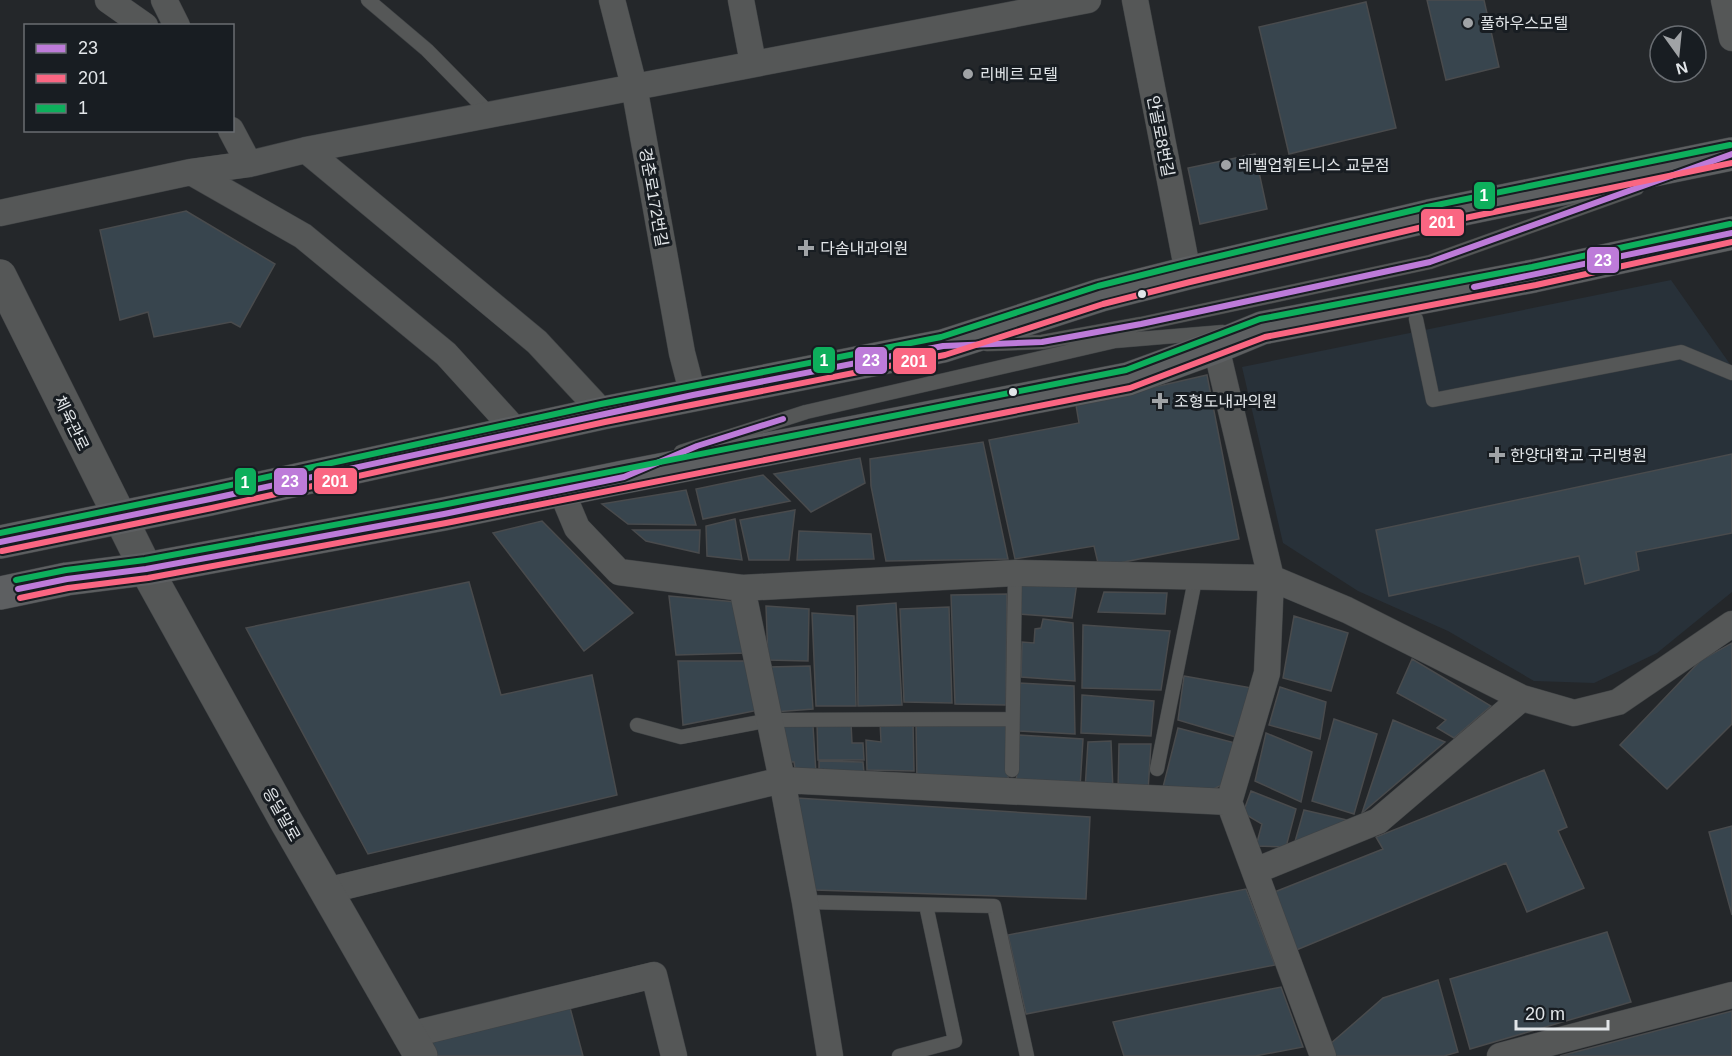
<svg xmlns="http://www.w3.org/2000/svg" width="1732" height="1056" viewBox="0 0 1732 1056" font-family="Arial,'Noto Sans KR',sans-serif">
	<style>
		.built { fill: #283139 }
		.building { fill: #38454e; stroke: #494b4d; stroke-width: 1.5 }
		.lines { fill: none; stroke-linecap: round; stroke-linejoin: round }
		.service-casing { stroke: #3f4244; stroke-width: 15 }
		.minor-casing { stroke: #3f4244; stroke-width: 27 }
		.tertiary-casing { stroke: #3f4244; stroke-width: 34 }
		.primary-casing { stroke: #3f4244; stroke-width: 34 }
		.service { stroke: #555757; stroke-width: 14 }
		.minor { stroke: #555757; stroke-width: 26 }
		.tertiary { stroke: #555757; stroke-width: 33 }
		.primary { stroke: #5d5f61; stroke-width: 33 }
		.bus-1-casing { stroke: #181d22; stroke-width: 10 }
		.bus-2-casing { stroke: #181d22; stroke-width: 10 }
		.bus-3-casing { stroke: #181d22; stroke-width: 10 }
		.bus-1 { stroke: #bd7bd9; stroke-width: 6 }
		.bus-2 { stroke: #fa6682; stroke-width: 6 }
		.bus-3 { stroke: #0daf5c; stroke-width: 6 }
		.poi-dot { fill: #a0a3a6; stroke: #181d22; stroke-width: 2 }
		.bus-dot { fill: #e2e6e9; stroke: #181d22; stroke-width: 2 }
		.labels { text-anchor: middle; stroke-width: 6; stroke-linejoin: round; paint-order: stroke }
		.poi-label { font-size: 16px; fill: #e2e6e9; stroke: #181d22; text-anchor: start }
		.street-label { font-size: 16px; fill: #e2e6e9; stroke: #181d22 }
		.line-badge { stroke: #181d22; stroke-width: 2 }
		.badge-label { font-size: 16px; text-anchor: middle; font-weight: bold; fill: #fff }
	</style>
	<rect width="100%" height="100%" fill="#24272a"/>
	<!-- built -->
	<path class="built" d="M1671 280 1732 367V592L1657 653 1594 683 1534 681 1448 631 1358 591 1283 543 1242 367Z"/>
	<!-- building -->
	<path class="building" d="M1427 0H1484L1499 67 1446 80Z
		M1366 2 1396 128 1289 154 1259 27Z
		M1255 154 1267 209 1200 224 1188 168Z
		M186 211 275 264 240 327 231 322 154 337 148 312 120 320 100 230Z
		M1207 375 1239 539 1099 567 1094 546 1015 559 989 440 1079 423 1076 405Z
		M983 442 1008 559 886 561 871 486 870 459Z
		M1732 454V533L1636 552 1639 570 1585 584 1579 556 1389 596 1376 530Z
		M860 458 865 483 811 512 774 474Z
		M763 475 790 501 703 519 696 489Z
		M686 490 696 525 628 524 602 504Z
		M795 510 789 560H749L740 520Z
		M735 519 742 560 707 556 706 526Z
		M542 521 633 613 584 651 493 533Z
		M633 530H700L699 553 646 541Z
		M799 531 871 534 874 559 797 560Z
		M1021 580 1077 582 1072 618 1019 614Z
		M469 582 501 695 592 675 617 795 368 854 246 628Z
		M1104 592 1167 593 1165 614 1098 612Z
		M1007 594 1006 705 955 704 951 595Z
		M669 596 737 602 747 653 676 655Z
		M896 603 902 705 858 706 857 606Z
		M766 606 809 609 808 661 768 660Z
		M949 607 952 703 904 702 900 609Z
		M812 613 854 616 856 706H816Z
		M1294 616 1348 633 1331 691 1283 678Z
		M1043 619 1073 623 1075 681 1021 677 1022 642 1034 643 1035 629 1041 628Z
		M1083 625 1170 631 1161 690 1082 688Z
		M1732 643V724L1667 789 1620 745 1701 660Z
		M1412 659 1491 706 1454 738 1437 728 1446 720 1397 693Z
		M678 661H747L759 710 683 725Z
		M810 666 813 709 774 712 768 667Z
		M1184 676 1252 688 1239 738 1178 720Z
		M1019 683 1074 686 1075 734 1019 731Z
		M1280 687 1326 702 1320 739 1269 725Z
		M1082 695 1154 701 1151 736 1081 733Z
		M1334 719 1377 734 1354 814 1312 801Z
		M1393 720 1445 742 1362 813Z
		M880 721H913L914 771 867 770 866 740 881 742Z
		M916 722H1009L1008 787 917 783Z
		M817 723H851L852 743H863L864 760H818Z
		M779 725 813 726 816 773 796 774 794 762H783Z
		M1178 728 1235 743 1222 785 1201 795 1162 791Z
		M1266 733 1312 752 1301 802 1255 781Z
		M1019 735 1083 739 1080 788 1016 785Z
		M1111 741 1113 791 1085 790 1088 742Z
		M1119 744H1151L1148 791H1118Z
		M819 761 863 762 864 773 819 777Z
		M1544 770 1567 827 1558 831 1584 888 1527 912 1506 863 1294 951 1272 893 1383 849 1376 837Z
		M1251 791 1296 809 1286 847 1256 846 1262 824 1243 813Z
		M797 798 1090 817 1086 899 815 890Z
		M1304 810 1351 821 1294 845Z
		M1732 826V915L1709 832Z
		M1246 889 1275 965 1026 1014 1008 935Z
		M1607 932 1631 1002 1470 1049 1450 979Z
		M1438 980 1458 1052 1444 1056H1334L1329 1045 1383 998Z
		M1281 987 1303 1047 1255 1056H1124L1113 1022Z
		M569 1004 583 1056H433L424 1041Z
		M1732 1011V1056H1560Z"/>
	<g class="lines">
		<!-- service casing -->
		<g class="service-casing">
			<path id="service" d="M368 0 427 50 490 114
				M1416 319 1433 400 1681 352 1732 373
				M987 344 1042 342 1141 324 1430 262 1637 188
				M681 452 806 412 1115 341 1223 332
				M637 725 681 737 770 720 1012 719
				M1157 769 1196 575
				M1012 770 1015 573
				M805 902 994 906 1027 1056
				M899 1056 955 1041 926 905"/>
		</g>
		<!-- minor casing -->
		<g class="minor-casing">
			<path id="minor" d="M108 0 145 26
				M164 0 177 26
				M612 0 634 86 682 353 693 395
				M741 0 753 63
				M1135 0 1188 273
				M1724 0 1732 38
				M231 130 249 164
				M306 150 537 342 603 413
				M191 172 303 236 446 354 517 432
				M0 213 191 172 249 164 306 150 1088 0
				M1216 347 1271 578 1267 673 1229 802 1323 1056
				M561 490 577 528 619 572 742 588 1015 573 1271 578 1347 610 1522 698 1574 713 1618 702 1732 624
				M1255 871 1378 821 1522 698
				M326 891 782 780 742 588
				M409 1035 654 975 674 1056
				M830 1056 805 902 782 780 1229 802
				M1500 1056 1732 995"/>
		</g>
		<!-- tertiary casing -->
		<g class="tertiary-casing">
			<path id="tertiary" d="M0 276 146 569 286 821 421 1056"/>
		</g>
		<!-- primary casing -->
		<g class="primary-casing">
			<path id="primary" d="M0 542 210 499 603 413 943 346 1101 295 1188 273 1429 216 1732 154
				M0 593 67 579 146 569 444 514 624 477 1128 379 1216 347 1262 328 1534 276 1732 233"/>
		</g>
		<!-- service -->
		<use href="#service" class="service"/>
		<!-- minor -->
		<use href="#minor" class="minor"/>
		<!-- tertiary -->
		<use href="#tertiary" class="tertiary"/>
		<!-- primary -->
		<use href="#primary" class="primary"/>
		<!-- bus-1 casing -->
		<g class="bus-1-casing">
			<path id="bus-1" d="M1474 287 1732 233
				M0 542 210 499 693 395 943 346 1042 342 1141 324 1430 262 1732 154
				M18 589 67 579 146 569 444 514 624 477 697 446 783 419"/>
		</g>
		<!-- bus-2 casing -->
		<g class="bus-2-casing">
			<path id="bus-2" d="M2 551 212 508 605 422 945 355 1103 304 1190 282 1431 225 1732 163
				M20 598 68 588 148 578 446 523 1130 388 1265 337 1536 285 1732 242"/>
		</g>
		<!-- bus-3 casing -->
		<g class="bus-3-casing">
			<path id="bus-3" d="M0 533 208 490 601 404 941 337 1098 286 1186 264 1427 207 1730 145
				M16 580 66 570 145 560 442 505 1126 370 1260 319 1532 267 1730 224"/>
		</g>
		<!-- bus-1 -->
		<use href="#bus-1" class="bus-1"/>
		<!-- bus-2 -->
		<use href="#bus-2" class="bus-2"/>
		<!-- bus-3 -->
		<use href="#bus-3" class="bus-3"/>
	</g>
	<!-- markers -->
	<g class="poi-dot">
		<circle cx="1468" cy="23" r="6"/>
		<circle cx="968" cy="74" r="6"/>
		<circle cx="1226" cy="165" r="6"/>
		<path d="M803 239h6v6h6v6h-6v6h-6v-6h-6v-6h6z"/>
		<path d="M1157 392h6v6h6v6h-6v6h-6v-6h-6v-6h6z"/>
		<path d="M1494 446h6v6h6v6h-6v6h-6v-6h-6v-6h6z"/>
	</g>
	<g class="bus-dot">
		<circle cx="1142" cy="294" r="5"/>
		<circle cx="1013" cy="392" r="5"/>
	</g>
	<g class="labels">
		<!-- poi labels -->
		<g class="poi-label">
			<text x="1480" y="29">풀하우스모텔</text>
			<text x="980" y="80">리베르 모텔</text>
			<text x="1238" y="171">레벨업휘트니스 교문점</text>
			<text x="820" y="254">다솜내과의원</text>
			<text x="1174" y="407">조형도내과의원</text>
			<text x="1510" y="461">한양대학교 구리병원</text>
		</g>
		<!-- street labels -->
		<g class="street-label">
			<text transform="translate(1161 136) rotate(79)" y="6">안골로8번길</text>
			<text transform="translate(654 197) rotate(80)" y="6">경춘로172번길</text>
			<text transform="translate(72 423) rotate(64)" y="6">체육관로</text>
			<text transform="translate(282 814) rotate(61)" y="6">응달말로</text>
		</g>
	</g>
	<g class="line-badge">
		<rect x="1473" y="181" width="23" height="29" rx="6" fill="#0daf5c"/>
		<rect x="1420" y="208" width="45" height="29" rx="6" fill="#fa6682"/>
		<rect x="1586" y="246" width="34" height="28" rx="6" fill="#bd7bd9"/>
		<rect x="812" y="346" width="24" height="28" rx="6" fill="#0daf5c"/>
		<rect x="854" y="346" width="34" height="29" rx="6" fill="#bd7bd9"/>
		<rect x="892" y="347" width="45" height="28" rx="6" fill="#fa6682"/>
		<rect x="313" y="467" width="45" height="28" rx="6" fill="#fa6682"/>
		<rect x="273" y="467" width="35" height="29" rx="6" fill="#bd7bd9"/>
		<rect x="234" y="467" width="23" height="29" rx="6" fill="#0daf5c"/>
	</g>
	<g class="badge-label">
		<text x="1484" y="201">1</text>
		<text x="1442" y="228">201</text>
		<text x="1603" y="266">23</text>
		<text x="824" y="366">1</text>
		<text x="871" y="366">23</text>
		<text x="914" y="367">201</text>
		<text x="335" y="487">201</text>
		<text x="290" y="487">23</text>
		<text x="245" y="488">1</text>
	</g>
	<!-- legend -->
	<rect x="24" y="24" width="210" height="108" fill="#181d22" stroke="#696d72" stroke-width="1.5"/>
	<rect x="36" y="44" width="30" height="9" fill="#bd7bd9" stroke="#696d72" stroke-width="1.5"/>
	<text x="78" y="54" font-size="18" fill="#e2e6e9">23</text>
	<rect x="36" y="74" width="30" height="9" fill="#fa6682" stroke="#696d72" stroke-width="1.5"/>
	<text x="78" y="84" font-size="18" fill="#e2e6e9">201</text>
	<rect x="36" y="104" width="30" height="9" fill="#0daf5c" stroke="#696d72" stroke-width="1.5"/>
	<text x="78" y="114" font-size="18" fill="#e2e6e9">1</text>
	<!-- north arrow -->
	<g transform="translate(1678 54) rotate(165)"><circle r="28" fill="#181d22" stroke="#696d72" stroke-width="1.5"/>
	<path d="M0-4.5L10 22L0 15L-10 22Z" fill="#a0a3a6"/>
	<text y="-9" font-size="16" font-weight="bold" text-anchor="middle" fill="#e2e6e9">N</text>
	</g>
	<!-- scale -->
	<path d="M1516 1020v9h92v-9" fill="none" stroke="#e2e6e9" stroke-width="3"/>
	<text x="1525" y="1020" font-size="18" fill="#e2e6e9" stroke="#181d22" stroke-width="4.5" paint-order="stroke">20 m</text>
</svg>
